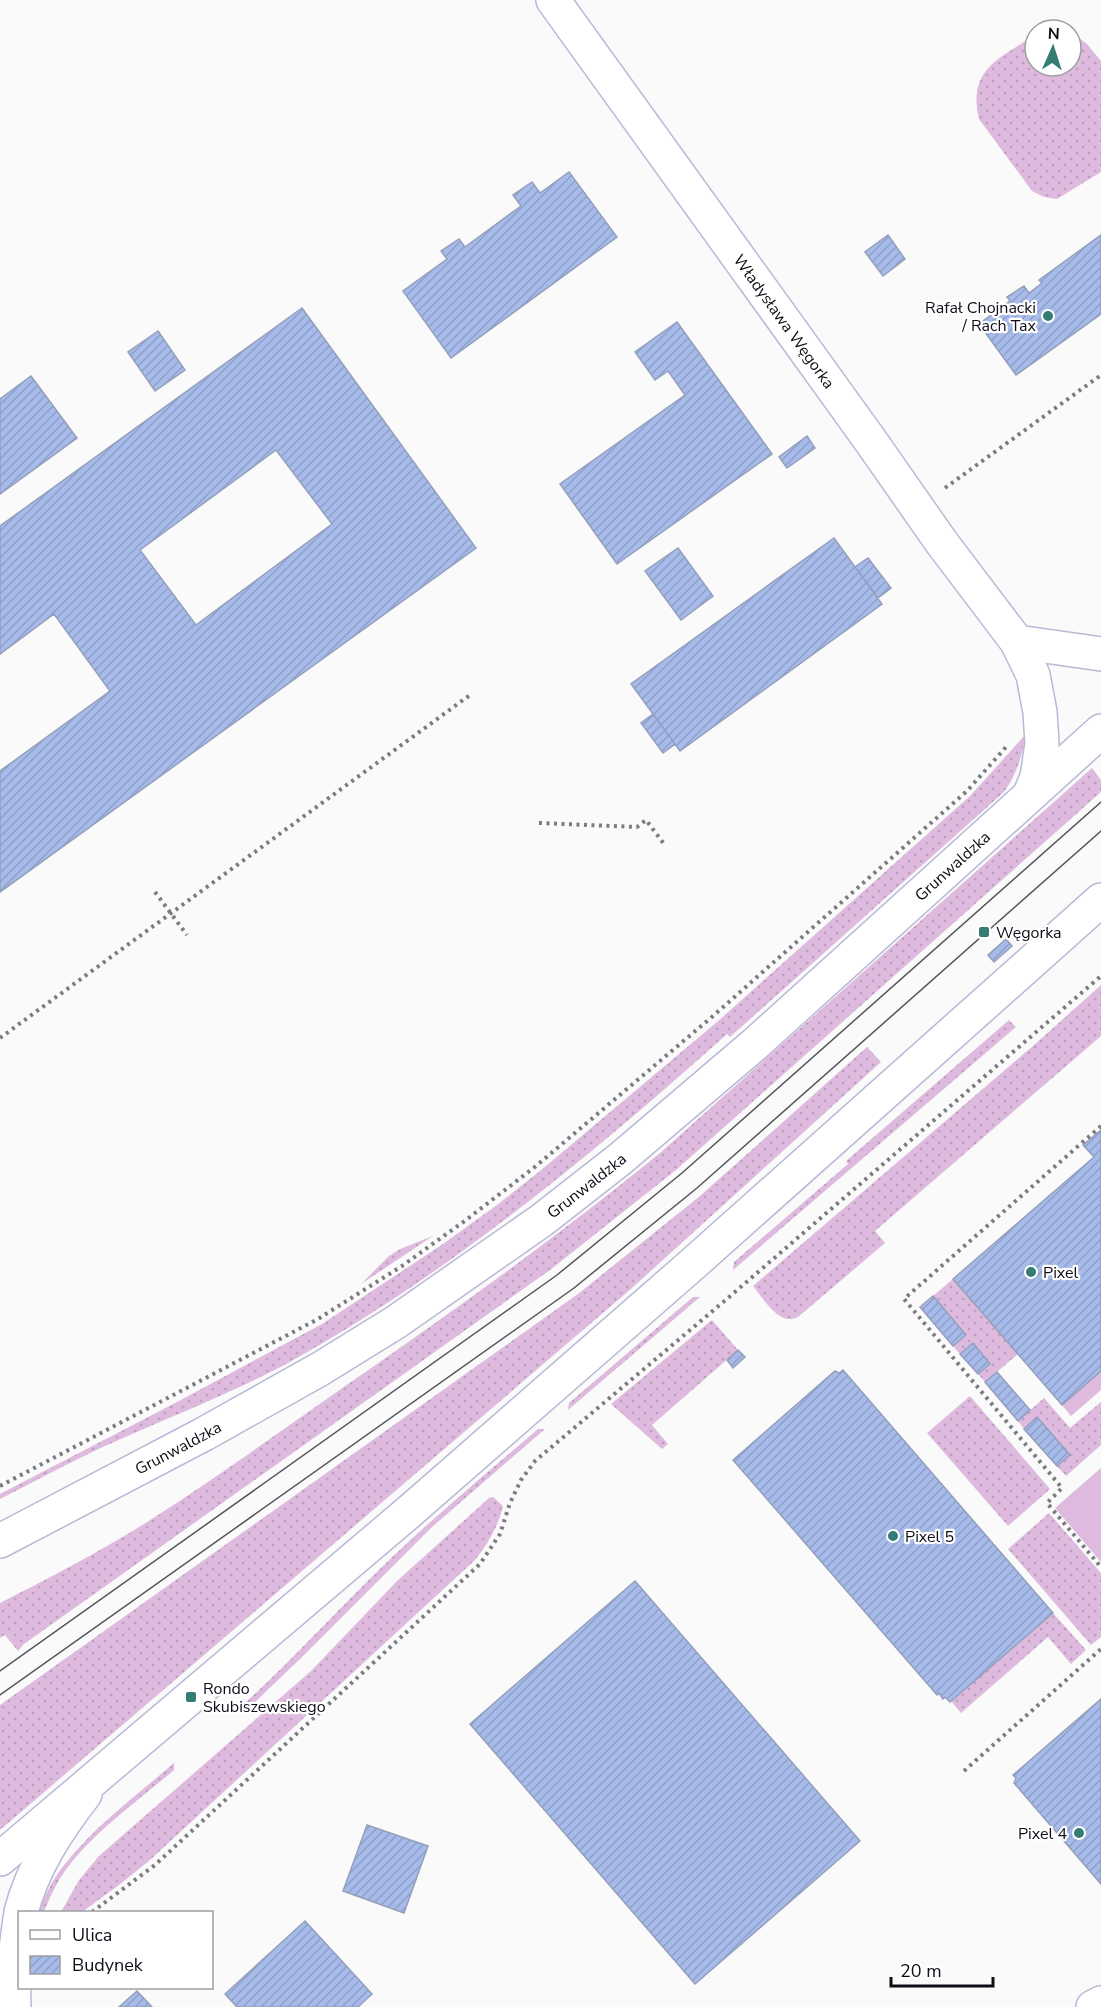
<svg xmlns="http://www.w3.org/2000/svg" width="1101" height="2007" viewBox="0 0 1101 2007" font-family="'Nunito Sans',sans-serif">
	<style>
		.grass { fill: url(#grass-dots) }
		.park { fill: #debade }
		.building { fill: url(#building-hatch); stroke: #949fbb; stroke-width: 1.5; fill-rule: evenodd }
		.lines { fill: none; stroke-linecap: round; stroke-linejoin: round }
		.minor-casing { stroke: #b9b8d6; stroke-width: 36 }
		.tertiary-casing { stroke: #b9b8d6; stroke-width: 36 }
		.path { stroke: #7c7b81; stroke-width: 4; stroke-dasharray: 3 4.5; stroke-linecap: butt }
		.minor { stroke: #fff; stroke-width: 33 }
		.tertiary { stroke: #fff; stroke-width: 33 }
		.tram { stroke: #55545b; stroke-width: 1.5 }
		.poi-dot { fill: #357c75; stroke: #fff; stroke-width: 2 }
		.labels { text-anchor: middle; stroke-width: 4.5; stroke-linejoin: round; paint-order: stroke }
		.poi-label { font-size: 16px; fill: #0e0d17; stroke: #fff; text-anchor: start }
		.street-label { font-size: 16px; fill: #0e0d17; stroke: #fff }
	</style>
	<defs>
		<pattern id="grass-dots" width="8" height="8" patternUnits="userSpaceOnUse" patternTransform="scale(1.5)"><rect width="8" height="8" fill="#debade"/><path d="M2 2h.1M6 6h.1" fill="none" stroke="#bd9fbe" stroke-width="1.8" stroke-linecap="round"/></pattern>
		<pattern id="building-hatch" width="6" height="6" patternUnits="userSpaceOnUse" patternTransform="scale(1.5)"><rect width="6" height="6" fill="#a7bbea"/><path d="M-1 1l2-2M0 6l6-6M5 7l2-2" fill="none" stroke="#8fa0c8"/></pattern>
	</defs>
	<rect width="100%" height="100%" fill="#fafafa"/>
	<!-- grass -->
	<path class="grass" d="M1071 32 1087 44 1101 61V172L1057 199 1044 197 1032 191 979 119C967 69 1000 58 1035 35V66H1071Z
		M1026 734C1022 756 1017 774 1004 792L730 1037 727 1034C591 1156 448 1274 288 1363 232 1393 172 1416 114 1442 75 1459 38 1480 0 1499V1494L179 1401 322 1324 440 1246 497 1205 540 1171 717 1022 970 796Z
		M1092 768 1101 780V792L676 1170 550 1270 24 1644 18 1651 5 1635 0 1638V1603C53 1576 105 1549 155 1517 217 1477 278 1433 338 1391 448 1315 556 1238 660 1153Z
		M1101 985V1036L875 1231 885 1243 798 1317C779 1327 764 1299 753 1286L1033 1046Z
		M1009 1020 1016 1027 733 1270 734 1262 848 1164 846 1161Z
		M867 1047 881 1062 632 1288 0 1830V1705L578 1294 700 1196Z
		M433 1236 361 1284 389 1256 400 1249Z
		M953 1279 1018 1354 985 1382 978 1374 990 1363 973 1343 960 1354 953 1346 965 1334 933 1296Z
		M693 1297H700L568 1410 569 1403Z
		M712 1320 738 1350 652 1425 668 1444 662 1449 611 1404Z
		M970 1396 1050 1489 1008 1526 927 1433Z
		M1044 1398 1070 1428 1101 1402V1445L1066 1476 1057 1466 1070 1455 1037 1418 1024 1429 1018 1421Z
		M538 1429H545L432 1527 301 1658 253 1704 245 1703C292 1660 335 1613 381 1568 431 1519 485 1475 538 1429Z
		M493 1497 503 1506C498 1527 488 1544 475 1560L150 1860 119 1885 82 1912H61L79 1880 99 1856 311 1671 397 1581 489 1498Z
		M1049 1513 1101 1573V1637L1091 1645 1008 1549Z
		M1053 1613 1086 1650 1071 1664 1048 1637 961 1713 951 1701Z
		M174 1763V1770C140 1799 94 1832 68 1867 57 1881 50 1897 44 1912H38C45 1896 53 1878 65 1864 96 1825 137 1795 174 1763Z"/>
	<!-- park -->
	<path class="park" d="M1101 1371V1390L1071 1416 1062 1405Z
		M1101 1468V1562L1055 1508Z"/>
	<!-- building -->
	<path class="building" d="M569 172 617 237 451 358 403 291 447 259 441 251 459 239 465 247 521 206 513 195 532 182 540 193Z
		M888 235 905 259 883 276 865 252Z
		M1101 235V314L1016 375 979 324 1010 301 1007 297 1024 286 1029 293 1042 283 1039 280Z
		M302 308 476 548 0 892V771L110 691 54 614 0 654V526ZM276 450 332 524 196 625 140 550Z
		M677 322 772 454 617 564 560 484 685 395 668 371 655 380 635 352Z
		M158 331 185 370 155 391 128 352Z
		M31 376 77 438 0 494V399Z
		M807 436 815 448 787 468 779 457Z
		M834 538 882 604 680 751 631 684Z
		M678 548 713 596 681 620 645 571Z
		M868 558 891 588 878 598 855 567Z
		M653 714 675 744 663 753 641 723Z
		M1006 939 1012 946 994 962 988 955Z
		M1101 1130V1371L1062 1405 953 1279 1094 1157 1083 1145Z
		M933 1296 966 1335 953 1346 920 1307Z
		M973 1343 990 1364 978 1374 960 1354Z
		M738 1350 745 1357 733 1368 727 1360Z
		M843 1370 1053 1613 950 1702 945 1697 943 1699 939 1693 937 1695 733 1460 835 1371 839 1373Z
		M997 1372 1030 1410 1018 1421 985 1382Z
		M1037 1417 1070 1455 1057 1466 1024 1429Z
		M635 1581 860 1841 695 1984 470 1724Z
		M1101 1699V1884L1014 1783 1016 1778 1013 1775Z
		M367 1825 428 1846 404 1913 343 1891Z
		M305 1921 372 1994 358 2007H237L225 1994Z
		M137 1991 152 2007H119Z"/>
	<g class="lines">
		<!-- minor casing -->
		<g class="minor-casing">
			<g id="minor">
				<path id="s1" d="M553 0 870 440 942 543 1017 642 1033 675 1040 712 1042 744 1037 777 1030 794"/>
				<path d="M1017 642 1101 654"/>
				<path d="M21 1912C33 1867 57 1830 85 1794"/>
				<path d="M14 2007 13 1971 20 1919"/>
				<path d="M1093 2007 1101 2003"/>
			</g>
		</g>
		<!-- tertiary casing -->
		<g class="tertiary-casing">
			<g id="tertiary">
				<path id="s2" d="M0 1541 204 1434 320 1369 396 1322 542 1220 620 1159 755 1044 1101 731"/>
				<path d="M0 1859 410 1511 695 1262 1101 900"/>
			</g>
		</g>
		<!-- path -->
		<path class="path" d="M945 488 1101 375
			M539 823 637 827 646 820 664 844
			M155 892 187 935
			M0 1038 470 695
			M1101 1126 904 1299 1062 1488 1047 1503 1101 1567
			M0 1486 318 1319 402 1266 466 1220 536 1166 713 1016 967 791 1006 747
			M964 1771 1101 1649
			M92 1912 155 1865 480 1564 500 1534 510 1503 521 1480 535 1461 728 1298 1101 976"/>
		<!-- minor -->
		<use href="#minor" class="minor"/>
		<!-- tertiary -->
		<use href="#tertiary" class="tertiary"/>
		<!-- tram -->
		<path class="tram" d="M0 1671 557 1275 682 1173 1101 802
			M0 1695 574 1288 697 1188 1101 831"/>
	</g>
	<!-- markers -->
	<g class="poi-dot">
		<circle cx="1048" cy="316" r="6"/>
		<rect x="978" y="926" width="12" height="12" rx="3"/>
		<circle cx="1031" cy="1272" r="6"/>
		<circle cx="893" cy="1536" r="6"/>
		<rect x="185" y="1691" width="12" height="12" rx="3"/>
		<circle cx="1079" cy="1833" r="6"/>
	</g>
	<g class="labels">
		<!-- poi labels -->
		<g class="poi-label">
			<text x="1036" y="313" text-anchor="end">Rafał Chojnacki<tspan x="1036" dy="18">/ Rach Tax</tspan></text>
			<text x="996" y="938">Węgorka</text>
			<text x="1043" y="1278">Pixel</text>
			<text x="905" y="1542">Pixel 5</text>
			<text x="203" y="1694">Rondo<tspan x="203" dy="18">Skubiszewskiego</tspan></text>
			<text x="1067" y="1839" text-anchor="end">Pixel 4</text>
		</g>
		<!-- street labels -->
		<g class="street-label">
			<text dy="6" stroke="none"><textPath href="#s1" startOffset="396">Władysława Węgorka</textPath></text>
			<text dy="6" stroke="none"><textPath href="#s2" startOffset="1173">Grunwaldzka</textPath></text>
			<text dy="6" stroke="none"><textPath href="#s2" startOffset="687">Grunwaldzka</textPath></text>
			<text dy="6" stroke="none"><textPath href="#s2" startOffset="201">Grunwaldzka</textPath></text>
		</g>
	</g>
	<!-- legend -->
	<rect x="18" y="1911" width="195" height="78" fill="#ffffff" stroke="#9f9ea2" stroke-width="1.5"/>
	<rect x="30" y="1930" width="30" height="9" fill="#ffffff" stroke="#9f9ea2" stroke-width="1.5"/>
	<text x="72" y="1941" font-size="18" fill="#0e0d17">Ulica</text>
	<rect x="30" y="1956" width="30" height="18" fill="url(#building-hatch)" stroke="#9f9ea2" stroke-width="1.5"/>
	<text x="72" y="1971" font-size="18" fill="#0e0d17">Budynek</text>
	<!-- north arrow -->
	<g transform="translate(1053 48) rotate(3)"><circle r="28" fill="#ffffff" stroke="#9f9ea2" stroke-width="1.5"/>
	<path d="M0-4.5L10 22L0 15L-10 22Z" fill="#357c75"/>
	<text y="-9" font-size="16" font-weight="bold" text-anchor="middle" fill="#0e0d17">N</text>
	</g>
	<!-- scale -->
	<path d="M891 1977v9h102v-9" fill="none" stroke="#0e0d17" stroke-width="3"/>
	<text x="900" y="1977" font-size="18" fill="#0e0d17" stroke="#ffffff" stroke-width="4.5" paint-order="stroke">20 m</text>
</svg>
